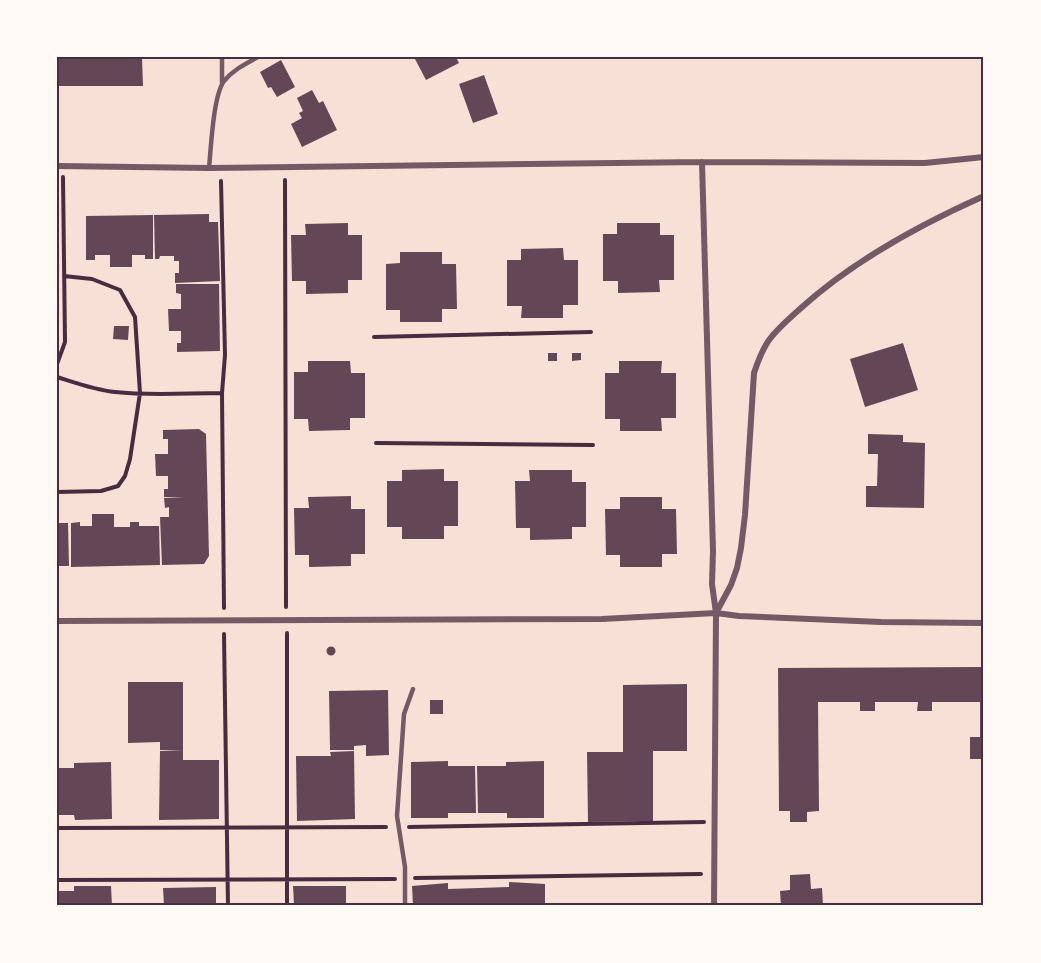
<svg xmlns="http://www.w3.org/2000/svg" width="1041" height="963" viewBox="0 0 1041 963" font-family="Spectral,serif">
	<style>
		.building { fill: #644757 }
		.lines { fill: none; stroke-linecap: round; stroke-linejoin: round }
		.path { stroke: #4a2c40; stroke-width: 4 }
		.service { stroke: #755966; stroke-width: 4.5 }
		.minor { stroke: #755966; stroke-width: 6 }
		.neatline { fill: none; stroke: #4a2c40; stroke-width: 2 }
	</style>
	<rect width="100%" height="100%" fill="#f7e1d7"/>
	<!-- building -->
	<path class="building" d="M57 57H142L143 86H57Z
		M418 57H456L459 63 426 80 415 59Z
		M281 60 295 87 277 97 271 87 268 88 260 72Z
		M484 75 498 114 473 123 459 84Z
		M312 90 319 103 323 101 337 130 302 147 291 124 302 118 299 113 303 111 297 98Z
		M209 214V222H218L220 281 175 283V273H179V261H174V256H160L159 259H155L154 215Z
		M153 215V259H145V255H132V267H110V255H95V260H86V216Z
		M348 223V235H362V280H348V293L306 294V281H292L291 235H306L305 224Z
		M617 223H660V235H674V280H659L660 292 618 293V281H603V234H617Z
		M563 248 564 260H578V305H563V318H521L522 306H507V260H521V249Z
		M400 252H442V264H456L457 309H442V322H400V310H386V264L400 263Z
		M176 284H219L220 351 177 352V343H181V331H169L168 309H181V294L176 293Z
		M114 326H129L128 340 113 339Z
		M903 343 918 390 865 407 850 359Z
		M548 353H557V361H548Z
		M572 353H581V360L572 361Z
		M308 361H350L351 373H365V418H350V430L309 431 308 419H294V372H308Z
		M619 361H662L661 373H676V418H661L662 431H620V419H605V373H619Z
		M199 429 206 434 209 556 204 564 162 565 160 517H169V507L165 508 164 498 183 497H164V489H168V476H156L155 454H168V439H163V430Z
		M868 434 903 435V442L925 443 924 508 866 507V486H877L878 454H868Z
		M444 469V481H458V526H444V539H402V527H387V481H402V470Z
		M529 470H572V482H586V527H572V539L530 540V528H516L515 481H530Z
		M351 496V509H365V554H351V566L309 567V555H295L294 508H309L308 497Z
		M620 497H662V509H676L677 554H662V567H620V555H606L605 509H620Z
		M92 514H114V527H130V522H139V526H159L160 565 71 567V523L80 522V526H92Z
		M59 523H68L69 566H57Z
		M326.5 651a4.5 4.5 0 1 1 9 0a4.5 4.5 0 1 1-9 0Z
		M984 667V789H981V759H970V737H980V702H932V711H917L918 702H875V711H860V702H818L819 811 807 812V822H790V811H779L778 668Z
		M128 682H183V750H160V742L128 743Z
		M687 684V751H653V821L588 822 587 752H623V685Z
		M388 690 389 755 366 756V745L354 746V750H330L329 691Z
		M430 700H443V714H430Z
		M183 750V760H219V819L159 820 160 751Z
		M354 751 355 819 297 821 296 756H331L330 752Z
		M448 761V766H475L476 813H448V818H411V762Z
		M544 761V818H507V813H478L477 766H506V762Z
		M111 762 112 819 75 820 74 815H57V768H74V763Z
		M810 874 811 889 822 888 823 906H781L780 891 790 890V875Z
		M509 882 545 884V906H413L412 886 448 883V889L509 887Z
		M74 886H111L112 906H57V891H74Z
		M293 886H346V903H348V906H292V904H294Z
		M216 887V906H164L163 888Z"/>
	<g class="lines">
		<!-- path -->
		<path class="path" d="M285 180 286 607
			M221 181 225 355 222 393 224 608
			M374 337 591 332
			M57 364 65 342 63 177
			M57 377C76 383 95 390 115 392 150 396 187 393 222 393
			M376 443 593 445
			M57 492 101 491 118 486 125 476 130 459 140 393 135 317 120 290 92 279 64 276
			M287 633V906
			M224 634 228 906
			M409 827 704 822
			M57 828 386 827
			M415 878 701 874
			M57 880 395 879"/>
		<!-- service -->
		<path class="service" d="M222 57V83
			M209 168C211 149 213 96 224 81 233 70 245 64 258 57
			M405 906V867L397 816 404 714 413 689"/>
		<!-- minor -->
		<path class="minor" d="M702 162 713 551 712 584 716 613 714 906
			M57 166 209 168 702 162 925 163 984 157
			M716 613 739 616 881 622 984 623
			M57 621 602 619 716 613 731 585 737 568 741 548 745 515 754 373C758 361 762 350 769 340 778 328 790 318 801 308 854 260 919 225 984 196"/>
	</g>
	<!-- border -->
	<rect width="1041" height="963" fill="none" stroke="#fffaf5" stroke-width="117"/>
	<rect x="58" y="58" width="924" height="846" class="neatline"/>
</svg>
